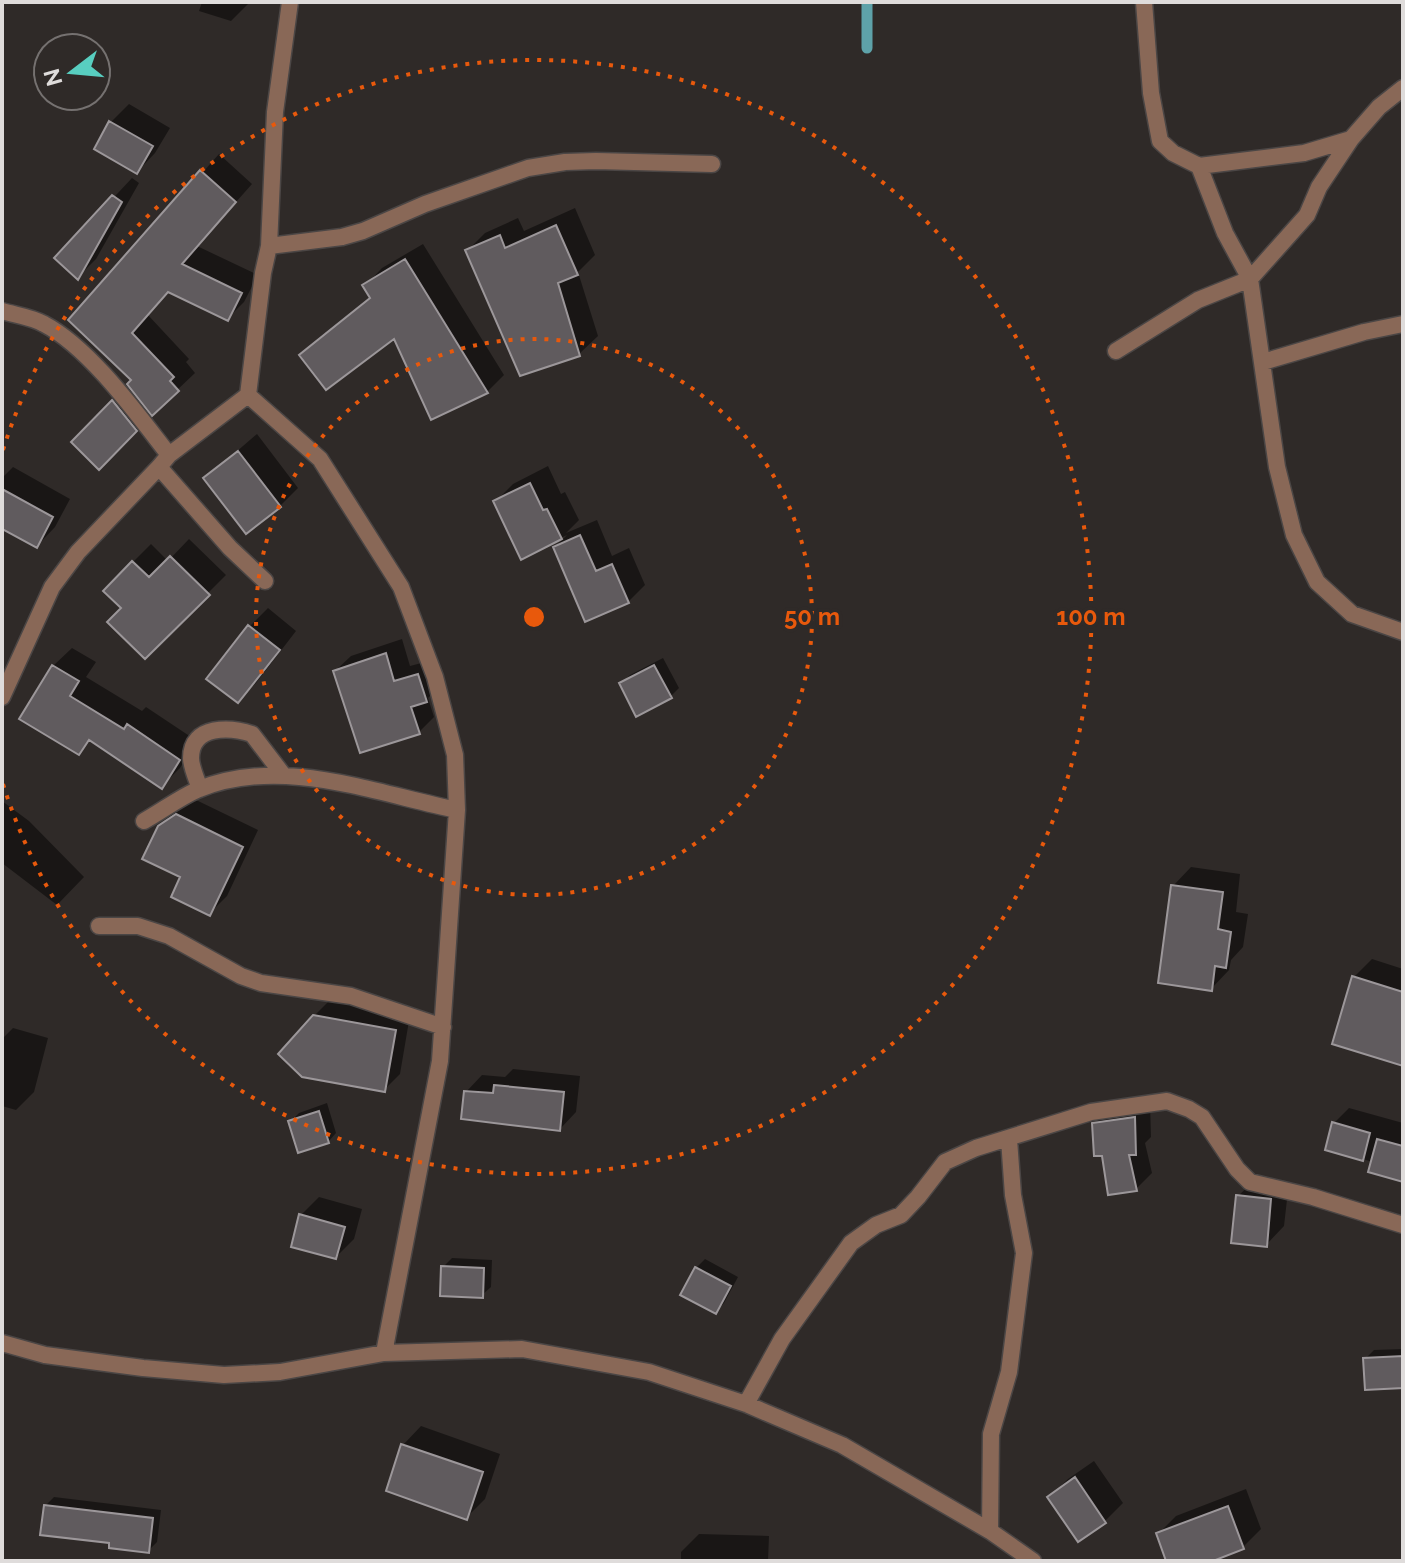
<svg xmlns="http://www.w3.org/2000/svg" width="1405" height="1563" viewBox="0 0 1405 1563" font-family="Raleway,sans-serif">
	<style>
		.shadow { fill: #0007 }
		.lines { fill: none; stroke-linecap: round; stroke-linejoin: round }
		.stream { stroke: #5ea2a9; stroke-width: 11 }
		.building { fill: #605b5e; stroke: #9c979a; stroke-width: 2 }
		.street-casing { stroke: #4b4645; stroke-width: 19 }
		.street { stroke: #896857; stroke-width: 16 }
		.ring { fill: none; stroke: #e8590c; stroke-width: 4; stroke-dasharray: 4 8 }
		.centre { fill: #e8590c; stroke: #2f2a28; stroke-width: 4 }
		.ring-label { font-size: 24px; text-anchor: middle; font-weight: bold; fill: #e8590c; stroke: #2f2a28; stroke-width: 7; stroke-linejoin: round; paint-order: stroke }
	</style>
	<rect width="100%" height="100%" fill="#2f2a28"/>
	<!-- shadow -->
	<path class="shadow" d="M202 2H250L231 21 199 11Z
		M129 104 170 128 155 153 137 172 96 148 111 122Z
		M219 154 252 184 197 246 258 275 244 302 227 319 169 290 148 315 189 359 186 362 195 373 153 413 134 380 71 320Z
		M132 178 139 183 96 259 78 277 57 258Z
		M575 208 595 255 578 272 598 336 579 354 467 251 485 233 518 218 524 231Z
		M423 244 504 375 487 392 395 336 301 355 371 296 365 286 382 268Z
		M121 393 144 421 99 467 74 442Z
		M257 434 298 488 280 506 206 478Z
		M548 466 561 494 565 492 579 520 566 533 597 520 612 556 629 548 645 585 628 602 555 547 567 535 522 557 495 502 513 484Z
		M13 467 70 499 55 527 37 546 2 527V478Z
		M189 539 226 575 145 656 124 608 133 562 151 544 168 561Z
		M268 608 296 631 256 683 238 701 209 678 250 626Z
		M402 639 410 666 433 660 441 685 428 698 434 717 419 732 335 671 351 656Z
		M72 648 96 662 86 677 142 711 146 707 197 741 180 768 162 786 92 739 79 753 22 719 53 666Z
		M663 658 679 688 671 696 621 684 630 675Z
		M194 799 258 830 227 896 210 913 183 876 159 827 177 809Z
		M2 801 29 821 84 877 57 905 2 863Z
		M1191 867 1240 874 1236 912 1248 914 1243 947 1231 960 1229 970 1211 989 1173 886Z
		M1372 959 1403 969V1062L1354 977Z
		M330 1000 410 1015 400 1074 384 1090 314 1016Z
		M13 1028 48 1038 34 1092 16 1110 2 1106V1039Z
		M513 1069 580 1076 576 1112 560 1129 466 1092 482 1075 505 1077Z
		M1150 1102 1151 1137 1145 1143 1152 1173 1136 1189 1103 1154 1094 1124 1110 1108Z
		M327 1103 336 1133 328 1142 290 1122 299 1113Z
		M1349 1108 1403 1123V1180L1373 1162 1327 1149 1334 1123Z
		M1257 1178 1289 1182 1284 1226 1266 1245 1238 1196Z
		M319 1197 362 1209 354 1239 336 1257 301 1215Z
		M452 1258 492 1260 491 1287 482 1295 443 1267Z
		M705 1259 738 1277 724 1303 716 1312 683 1294 696 1268Z
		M1403 1349V1386L1365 1359 1374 1350Z
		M421 1426 500 1454 485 1499 467 1517 388 1490 403 1445Z
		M1094 1461 1123 1503 1105 1521 1050 1497 1068 1479Z
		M1246 1489 1261 1529 1243 1547 1207 1561H1168L1158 1534 1176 1516Z
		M54 1497 161 1510 157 1542 148 1551 111 1541 45 1506Z
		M699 1534 769 1536 768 1561H681V1552Z"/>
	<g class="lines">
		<!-- stream -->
		<path class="stream" d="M867 2V48"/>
	</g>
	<!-- building -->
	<path class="building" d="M109 121 153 146 137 174 94 149Z
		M200 170 236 202 182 264 242 293 228 321 168 292 132 333 174 377 170 381 179 391 152 416 127 384 131 380 68 320Z
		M112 195 122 202 78 280 54 258Z
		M556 225 578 275 558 283 580 356 520 376 465 250 500 235 505 248Z
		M405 259 488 393 431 420 394 339 326 390 299 355 370 298 362 285Z
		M112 400 137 431 99 470 71 442Z
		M238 451 281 507 246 534 203 478Z
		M530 483 543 510 547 509 562 539 521 560 493 501Z
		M2 489 53 517 37 548 2 529Z
		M580 535 596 571 612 564 629 603 585 622 553 547Z
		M170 556 210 595 145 659 107 622 121 608 103 591 132 561 149 577Z
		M248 625 280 650 238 703 206 679Z
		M386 653 394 681 418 674 427 702 411 707 420 734 360 753 333 671Z
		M52 665 79 681 70 696 124 729 127 724 180 760 162 789 89 740 79 755 19 719Z
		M654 665 672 698 636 717 619 683Z
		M176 814 243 847 210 916 171 897 180 877 142 859 158 826Z
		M1171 885 1223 892 1218 929 1231 932 1226 968 1215 966 1212 991 1158 983Z
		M1352 976 1403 992V1066L1332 1044Z
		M313 1015 396 1030 385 1092 302 1077 278 1054Z
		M494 1085 564 1092 560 1131 461 1119 464 1091 493 1093Z
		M319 1111 329 1143 298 1153 288 1121Z
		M1135 1117 1136 1155H1129L1137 1191 1108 1195 1102 1156H1094L1092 1123Z
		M1332 1122 1370 1133 1363 1161 1325 1150Z
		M1377 1139 1403 1146V1182L1368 1172Z
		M1236 1195 1271 1199 1267 1247 1231 1243Z
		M299 1214 345 1227 336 1259 291 1247Z
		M441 1266 484 1268 483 1298 440 1296Z
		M695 1267 731 1286 716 1314 680 1295Z
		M1403 1356V1388L1365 1390 1363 1358Z
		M401 1444 483 1472 467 1520 386 1491Z
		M1075 1477 1106 1523 1078 1542 1047 1497Z
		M44 1505 153 1518 149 1553 109 1548V1543L40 1535Z
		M1228 1506 1244 1549 1213 1561H1166L1156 1533Z"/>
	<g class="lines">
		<!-- street casing -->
		<g class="street-casing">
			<path id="street" d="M1144 2 1151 93 1160 141 1173 153 1199 166 1304 153 1351 139
				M1199 166 1225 233 1250 279 1277 467 1294 535 1317 582 1352 614 1403 632
				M269 246 342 237 363 231 425 204 528 168 565 162 596 161 712 164
				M2 311C15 315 32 317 44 324 90 348 137 414 169 455
				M1116 351 1198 300 1250 279 1307 215 1319 187 1351 139 1379 107 1403 88
				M1263 362 1364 332 1403 324
				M248 395 320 459 401 587 435 677 455 755 457 810 440 1061 384 1353
				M159 467 230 548 265 581
				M2 697 52 587 78 552 159 467 169 455 248 395 263 273 269 246 275 112 290 2
				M200 789C197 780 191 767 191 758 191 724 231 727 252 734L284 776
				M144 821C162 811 179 798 197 790 280 755 374 793 457 810
				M99 926H138L169 936 241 976 261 983 351 996 443 1027
				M2 1343 45 1355 143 1368 224 1375 280 1372 384 1353 522 1349 649 1372 746 1404 842 1445 990 1531 1033 1561
				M746 1404 782 1339 851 1243 876 1225 901 1215 918 1197 945 1162 976 1148 1091 1112 1167 1101 1189 1109 1202 1117 1237 1169 1250 1182 1313 1197 1403 1225
				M990 1531 991 1434 1009 1372 1024 1253 1013 1195 1009 1139"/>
		</g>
		<!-- street -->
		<use href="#street" class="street"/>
	</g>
	<!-- distance rings -->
	<g class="ring">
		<circle cx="534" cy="617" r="278"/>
		<path d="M3 450A557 557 0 1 1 3 784"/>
	</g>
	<circle cx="534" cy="617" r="12" class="centre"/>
	<g class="ring-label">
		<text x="812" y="625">50 m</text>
		<text x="1091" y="625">100 m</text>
	</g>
	<!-- border -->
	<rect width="1405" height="1563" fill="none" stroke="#dfdcdb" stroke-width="8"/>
	<!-- north arrow -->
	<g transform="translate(72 72) rotate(254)"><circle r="38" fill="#2f2a28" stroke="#757170" stroke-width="2"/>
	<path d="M0-6L14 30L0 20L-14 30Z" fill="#58cec0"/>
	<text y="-12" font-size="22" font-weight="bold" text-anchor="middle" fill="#dfdcdb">N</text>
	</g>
</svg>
